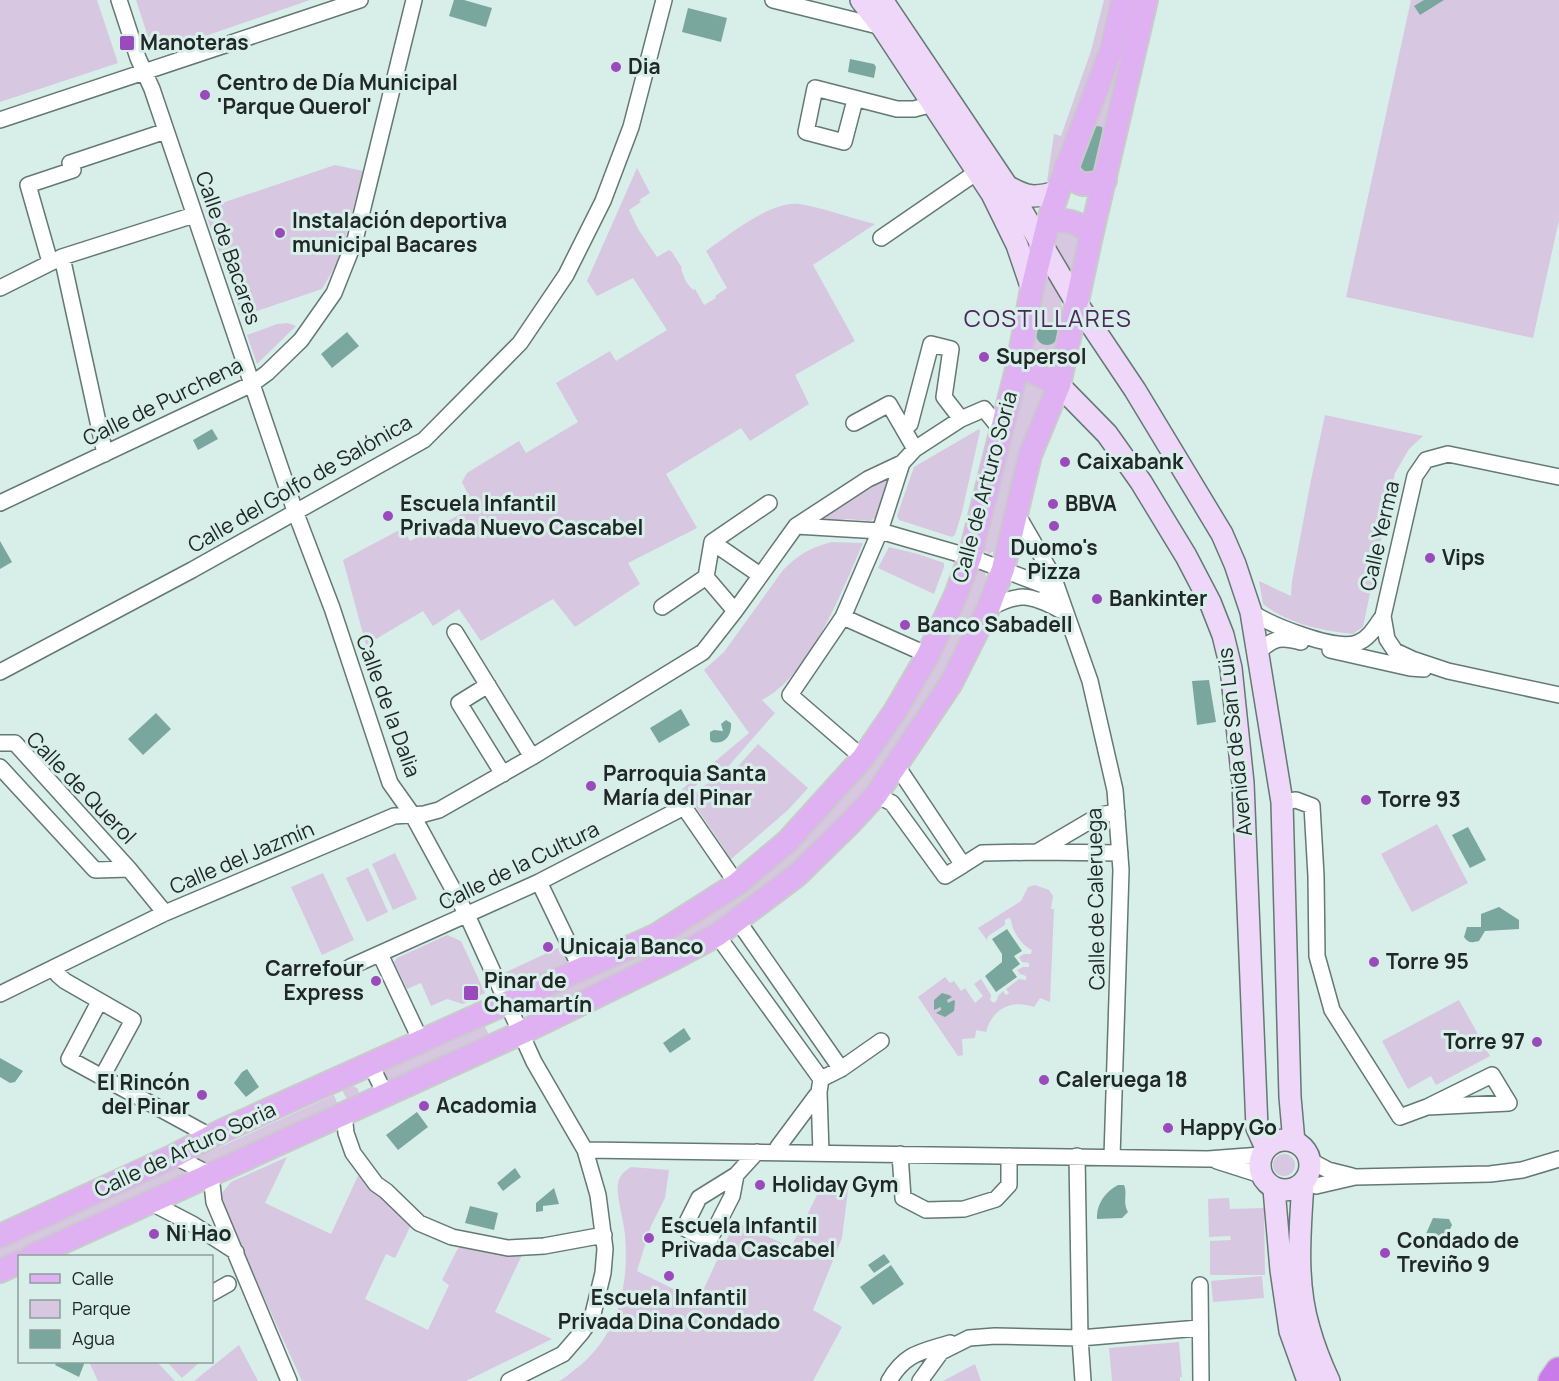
<svg xmlns="http://www.w3.org/2000/svg" width="1559" height="1381" viewBox="0 0 1559 1381" font-family="Manrope,sans-serif">
	<style>
		.green { fill: #d8c7e0; fill-rule: evenodd }
		.water { fill: #79a79e }
		.lines { fill: none; stroke-linecap: round; stroke-linejoin: round }
		.street-casing { stroke: #647874; stroke-width: 18 }
		.secondary-casing { stroke: #647874; stroke-width: 24 }
		.primary-casing { stroke: #c9cbcb; stroke-width: 26 }
		.highway-casing { stroke: #c9cbcb; stroke-width: 30 }
		.street { stroke: #fff; stroke-width: 15 }
		.secondary { stroke: #efd7f9; stroke-width: 21 }
		.primary { stroke: #dfb0f2; stroke-width: 22 }
		.highway { stroke: #ca7bea; stroke-width: 27 }
		.poi-dot { fill: #9a4aba; stroke: #d8eee9; stroke-width: 2 }
		.labels { text-anchor: middle; stroke-width: 6; stroke-linejoin: round; paint-order: stroke }
		.poi-label { font-size: 21px; font-weight: bold; fill: #202826; stroke: #d8eee9; text-anchor: start }
		.street-label { font-size: 21px; fill: #202826; stroke: #d8eee9 }
		.quarter-label { font-size: 24px; letter-spacing: 1.5px; fill: #4c265c; stroke: #d8eee9 }
	</style>
	<rect width="100%" height="100%" fill="#d8eee9"/>
	<!-- green -->
	<path class="green" d="M0 0H97L118 63 0 102Z
		M136 0H310L185 43 152 49Z
		M1104 0H1110L1097 53 1085 88 1050 179 1047 181 1054 134 1061 136 1091 51Z
		M1130 0H1138L1099 169 1088 178 1076 164ZM1103 131 1094 170 1080 169Z
		M1411 0H1559V220L1533 338 1346 297Z
		M335 165 363 171 340 258 322 289 242 316 204 209Z
		M637 168 650 193 639 200 641 202 629 210 638 229 657 257 669 250 672 252 682 268 681 269 686 282 693 290 695 289 704 305 716 298 715 296 727 288C719 275 714 264 706 251 729 235 770 201 799 204 821 207 853 219 875 224L813 265 855 341 795 375 809 404 750 441 741 428 666 474 697 528 628 563 640 584 575 627 553 599 481 641 459 609 433 626 423 611 366 645 343 560 403 528 410 541 474 507 462 482 467 473 519 441 526 453 578 422 556 383 610 351 616 361 667 330 633 278 597 296 587 281Z
		M1060 229 1080 235 1073 276C1064 261 1046 244 1060 229Z
		M1047 269C1070 310 1063 317 1054 360 1045 368 1034 366 1030 354Z
		M288 323 296 326 257 364 247 335 277 324Z
		M1025 380 1046 391 1023 441 994 551 989 554 985 551 984 547Z
		M1325 415 1423 436 1409 449 1395 473 1363 627 1353 634C1322 631 1288 624 1263 604L1259 581 1291 596 1292 581 1311 480Z
		M979 429 980 431 962 512 955 535 952 537 899 520 897 516 914 467Z
		M884 479 890 484 878 516 870 521 847 519 816 521Z
		M832 542 863 543C842 591 810 676 762 700L775 713 726 769 705 777 686 795 681 790 749 733 704 670 724 652 783 570C798 555 811 547 832 542Z
		M889 547 918 554 944 563V567L934 594 878 568Z
		M980 570 985 572 986 578 968 626 940 681 877 777 842 816 799 859 753 897 670 951 532 1014 528 1013 526 1009 527 1004 790 850 832 809 867 770 896 729 929 677 957 622 976 572Z
		M758 744 808 788 788 810 730 860 724 859 725 850 690 798 705 785 731 774Z
		M1437 824 1468 883 1412 912 1381 854Z
		M395 853 417 899 393 910 372 864Z
		M368 868 388 912 367 922 346 878Z
		M323 873 354 940 322 955 291 887Z
		M1035 885 1049 890 1053 896 1051 909H1054L1050 1002 1040 998 1034 1007C1011 999 992 1009 986 1032L976 1030 975 1038 962 1039 963 1055 958 1056 918 997 945 977 950 983 954 981 961 991 965 988 975 1003 983 996 974 984 981 979 991 995 990 1000 994 1003 997 1000 998 996 1003 991 1006 995 1009 993 1006 989 1019 979 1026 980V976L1020 974 1017 970 1023 967H1029V963L1022 962 1019 957 1024 954H1031L1032 950C1021 945 1012 931 1011 920L1009 918 1005 920V925L988 936 987 940 978 928 1021 901 1028 887Z
		M447 935 461 941 485 993 463 1004 447 999 431 1006 421 983 407 989 394 962 397 958Z
		M564 945 575 966 510 997 500 975Z
		M1459 1000 1490 1056 1436 1085 1431 1076 1408 1089 1382 1041Z
		M484 1025 489 1035 390 1081 385 1079 383 1075 386 1070Z
		M354 1086 358 1089 359 1094 348 1101 342 1090Z
		M334 1095 338 1105 210 1164 194 1159Z
		M1273 1165a11 11 0 1 1 22 0a11 11 0 1 1-22 0Z
		M287 1157 265 1203 331 1234 358 1176 363 1178 376 1193 410 1222V1227L395 1258 386 1254 365 1299 428 1330 449 1285 442 1280 457 1250 461 1246 522 1255 495 1312 552 1339 466 1381H302L221 1203V1194L231 1182Z
		M179 1167 192 1172 0 1260V1249Z
		M631 1167 669 1170 665 1198 651 1226 637 1271 698 1301 735 1222 791 1247 825 1179 849 1182 842 1238 813 1310 842 1327 813 1381H559C566 1378 571 1372 577 1368 619 1335 629 1285 625 1235 624 1221 616 1196 618 1184 619 1175 624 1172 631 1167Z
		M1229 1198 1230 1209 1264 1208 1265 1275H1210V1241L1231 1240 1230 1236 1209 1237 1208 1199Z
		M1262 1276 1264 1298 1213 1302 1211 1281Z
		M1179 1342 1182 1377H1180V1381H1112L1109 1348Z
		M239 1345 258 1381H194Z
		M89 1362H157L175 1381H98Z
		M167 1362H200L182 1378Z
		M975 1364 981 1381H943Z"/>
	<!-- water -->
	<path class="water" d="M454 0H464L492 8 486 27 449 16Z
		M1424 0H1444L1420 15 1414 6Z
		M688 8 727 18 721 42 682 32Z
		M850 59 874 64 876 67 874 78 848 72Z
		M1097 126 1102 127 1103 131 1094 170 1092 173H1084L1080 169V164L1094 129Z
		M1036 334a11 11 0 1 1 22 0a11 11 0 1 1-22 0Z
		M347 332 359 346 332 368 321 354Z
		M212 429 218 439 198 450 193 440Z
		M0 541 12 562 0 569Z
		M1209 680 1216 722 1197 725 1192 681Z
		M681 709 690 725 659 743 650 728Z
		M156 713 171 729 143 755 128 739Z
		M726 720 731 723C732 735 725 745 712 742L710 740V732L714 730 723 731 721 724Z
		M1468 827 1486 860 1470 868 1452 835Z
		M1499 907 1519 920V929L1485 931 1479 941C1472 943 1468 943 1464 937L1467 927H1481V914Z
		M1007 929 1022 951 1014 956 1020 964 1012 970 1017 977 996 992 985 976 1002 962V954L992 939Z
		M942 993 949 995 952 997 947 1000 948 1003 954 1000 955 1002 954 1011 945 1017 936 1013 941 1010V1007L934 1010V1000Z
		M684 1028 691 1039 670 1053 663 1043Z
		M0 1058 23 1071 15 1082 10 1083 0 1077Z
		M247 1069 259 1087 246 1097 234 1083 242 1072Z
		M417 1112 428 1127 398 1150 386 1135Z
		M515 1168 521 1177 503 1191 497 1183Z
		M1118 1185H1124C1128 1194 1122 1202 1128 1212L1122 1218 1097 1219C1096 1204 1106 1191 1118 1185Z
		M554 1188 559 1204 543 1206V1211L536 1212V1203Z
		M470 1206 498 1213 494 1230 465 1223Z
		M1433 1218 1449 1219 1452 1225 1440 1250H1426L1425 1236Z
		M884 1254 890 1262 874 1273 868 1265Z
		M891 1265 904 1284 873 1305 860 1287Z
		M57 1362H83L84 1364 79 1377 55 1365Z"/>
	<g class="lines">
		<!-- street casing -->
		<g class="street-casing">
			<path id="street" d="M119 0 138 58 152 89 295 511 332 608 390 783 412 814 467 915 534 1062 585 1150 598 1195 605 1249 603 1273 592 1318 582 1332 563 1354 509 1381
				M773 0 882 27
				M855 100 844 142 806 132 815 88 897 109H914L933 104
				M0 120 360 0
				M881 238 977 172
				M62 257 105 454
				M50 262 28 185 73 170 70 163 166 131
				M0 288 62 257 194 215
				M854 423 889 404 915 449
				M905 428 910 424 931 344 951 349 944 397 961 419
				M0 503 252 384 267 373 301 340 334 293 355 240 414 0
				M1017 514 1053 576 1090 681 1115 790 1121 870 1112 1157
				M796 526 880 531 970 557 1043 585 1057 603
				M712 542 760 575
				M662 607 706 577
				M988 609C1018 592 1030 594 1060 610
				M735 611 706 577 712 542 769 503
				M1251 612C1271 625 1334 651 1357 643 1369 639 1376 626 1383 616L1415 476 1426 460 1448 454 1559 477
				M1383 616 1387 639 1395 651 1412 659 1448 671 1559 695
				M843 617 928 655
				M455 632 532 757
				M1330 650 1410 668 1424 669
				M1258 652C1274 638 1280 636 1301 642
				M0 672 192 570 424 440 520 343 566 275 603 201 631 127 664 0
				M488 685 459 703 503 774
				M0 743H15L129 869 165 913
				M863 758 790 695 843 617 880 531 902 463
				M0 767 95 870 129 869
				M876 795 892 803 945 876 963 865 897 766
				M1282 802 1296 800 1312 806 1316 876 1317 956 1332 1010 1400 1117 1427 1107 1509 1103 1492 1075 1427 1107
				M1117 812 1100 815 1037 852 1120 853
				M963 865 982 853 1037 852
				M539 882 581 969
				M738 921 841 1069
				M717 935 821 1079
				M380 954 421 1041
				M350 967 539 882 684 807 737 884
				M54 968 58 975 65 981 133 1020 102 1077
				M0 994 165 913 394 816 424 814 439 810 532 757 703 652 735 611 796 526 868 479 902 463 915 449 961 419 984 409 1002 431
				M99 1002 69 1059 210 1136
				M370 1063 386 1096
				M821 1079 841 1069 881 1041
				M819 1092 821 1153
				M344 1114 346 1133 353 1153 376 1184 386 1191 419 1223 452 1237 508 1248 544 1246 604 1235
				M585 1150 1208 1159 1261 1155
				M777 1152 778 1147 819 1092 821 1079
				M900 1154 903 1198 926 1210 964 1209 996 1199 1009 1185V1156
				M174 1156 211 1175 214 1202 289 1381
				M1077 1156 1080 1338 1083 1381
				M1309 1160 1328 1170 1352 1176
				M1217 1161 1261 1175
				M736 1175 699 1198 684 1228 709 1241 732 1196 736 1175 757 1152
				M1304 1182 1316 1186 1355 1177 1490 1174 1522 1170 1559 1159
				M150 1202 194 1225 236 1252
				M1200 1285 1201 1381
				M212 1293 228 1284
				M889 1381C905 1353 921 1352 950 1343
				M920 1381 941 1352 969 1338 995 1336 1080 1338 1199 1328"/>
		</g>
		<!-- secondary casing -->
		<g class="secondary-casing">
			<path id="secondary" d="M861 0 882 27 992 194 1017 245 1032 289
				M882 0 1007 186 1076 302 1135 390 1222 534 1235 564 1251 612 1282 802 1290 1097 1294 1142
				M1007 186C1028 198 1034 198 1057 192
				M1059 385 1107 434 1141 482 1186 556 1210 602 1223 635 1231 668 1243 783 1257 1128 1266 1148
				M1260 1165a25 25 0 1 1 50 0a25 25 0 1 1-50 0Z
				M1303 1183C1300 1230 1295 1282 1309 1328 1314 1346 1321 1364 1329 1381
				M1274 1189 1281 1270 1290 1331 1308 1381"/>
		</g>
		<!-- primary casing -->
		<g class="primary-casing">
			<path id="primary" d="M1066 167C1076 187 1085 187 1105 180
				M1048 223C1066 218 1079 221 1091 236
				M1018 365 1059 385
				M0 1236 174 1156 222 1131 657 935 737 884 788 841 863 758 896 710 928 655 956 595 970 557 1018 365 1032 289 1048 223 1059 188 1111 51 1123 0
				M32 1256 521 1033 674 958 717 935 797 875 850 823 876 795 951 683 988 609 1003 569 1030 455 1059 385 1091 236 1146 0
				M0 1271 20 1262"/>
		</g>
		<!-- highway casing -->
		<g class="highway-casing">
			<path id="highway" d="M1552 1381 1559 1371"/>
		</g>
		<!-- street -->
		<use href="#street" class="street"/>
		<!-- secondary -->
		<use href="#secondary" class="secondary"/>
		<!-- primary -->
		<use href="#primary" class="primary"/>
		<!-- highway -->
		<use href="#highway" class="highway"/>
	</g>
	<!-- markers -->
	<g class="poi-dot">
		<rect x="119" y="35" width="16" height="16" rx="3"/>
		<circle cx="616" cy="67" r="6"/>
		<circle cx="205" cy="95" r="6"/>
		<circle cx="280" cy="233" r="6"/>
		<circle cx="984" cy="357" r="6"/>
		<circle cx="1065" cy="462" r="6"/>
		<circle cx="1053" cy="504" r="6"/>
		<circle cx="388" cy="516" r="6"/>
		<circle cx="1054" cy="526" r="6"/>
		<circle cx="1430" cy="558" r="6"/>
		<circle cx="1097" cy="599" r="6"/>
		<circle cx="905" cy="625" r="6"/>
		<circle cx="591" cy="786" r="6"/>
		<circle cx="1366" cy="800" r="6"/>
		<circle cx="548" cy="947" r="6"/>
		<circle cx="1374" cy="962" r="6"/>
		<circle cx="376" cy="981" r="6"/>
		<rect x="463" y="985" width="16" height="16" rx="3"/>
		<circle cx="1537" cy="1042" r="6"/>
		<circle cx="1044" cy="1080" r="6"/>
		<circle cx="202" cy="1095" r="6"/>
		<circle cx="424" cy="1106" r="6"/>
		<circle cx="1168" cy="1128" r="6"/>
		<circle cx="760" cy="1185" r="6"/>
		<circle cx="154" cy="1234" r="6"/>
		<circle cx="649" cy="1238" r="6"/>
		<circle cx="1385" cy="1253" r="6"/>
		<circle cx="669" cy="1276" r="6"/>
	</g>
	<g class="labels">
		<!-- poi labels -->
		<g class="poi-label">
			<text x="140" y="50">Manoteras</text>
			<text x="628" y="74">Dia</text>
			<text x="217" y="90">Centro de Día Municipal<tspan x="217" dy="24">'Parque Querol'</tspan></text>
			<text x="292" y="228">Instalación deportiva<tspan x="292" dy="24">municipal Bacares</tspan></text>
			<text x="996" y="364">Supersol</text>
			<text x="1077" y="469">Caixabank</text>
			<text x="400" y="511">Escuela Infantil<tspan x="400" dy="24">Privada Nuevo Cascabel</tspan></text>
			<text x="1065" y="511">BBVA</text>
			<text x="1054" y="555" text-anchor="middle">Duomo's<tspan x="1054" dy="24">Pizza</tspan></text>
			<text x="1442" y="565">Vips</text>
			<text x="1109" y="606">Bankinter</text>
			<text x="917" y="632">Banco Sabadell</text>
			<text x="603" y="781">Parroquia Santa<tspan x="603" dy="24">María del Pinar</tspan></text>
			<text x="1378" y="807">Torre 93</text>
			<text x="560" y="954">Unicaja Banco</text>
			<text x="1386" y="969">Torre 95</text>
			<text x="364" y="976" text-anchor="end">Carrefour<tspan x="364" dy="24">Express</tspan></text>
			<text x="484" y="988">Pinar de<tspan x="484" dy="24">Chamartín</tspan></text>
			<text x="1525" y="1049" text-anchor="end">Torre 97</text>
			<text x="1056" y="1087">Caleruega 18</text>
			<text x="190" y="1090" text-anchor="end">El Rincón<tspan x="190" dy="24">del Pinar</tspan></text>
			<text x="436" y="1113">Acadomia</text>
			<text x="1180" y="1135">Happy Go</text>
			<text x="772" y="1192">Holiday Gym</text>
			<text x="661" y="1233">Escuela Infantil<tspan x="661" dy="24">Privada Cascabel</tspan></text>
			<text x="166" y="1241">Ni Hao</text>
			<text x="1397" y="1248">Condado de<tspan x="1397" dy="24">Treviño 9</tspan></text>
			<text x="669" y="1305" text-anchor="middle">Escuela Infantil<tspan x="669" dy="24">Privada Dina Condado</tspan></text>
		</g>
		<!-- street labels -->
		<g class="street-label">
			<text transform="translate(228 248) rotate(71)" y="7">Calle de Bacares</text>
			<text transform="translate(163 402) rotate(-26)" y="7">Calle de Purchena</text>
			<text transform="translate(300 484) rotate(-30)" y="7">Calle del Golfo de Salónica</text>
			<text transform="translate(985 487) rotate(-75)" y="7">Calle de Arturo Soria</text>
			<text transform="translate(1380 536) rotate(-77)" y="7">Calle Yerma</text>
			<text transform="translate(388 706) rotate(70)" y="7">Calle de la Dalia</text>
			<text transform="translate(1235 742) rotate(-96)" y="7">Avenida de San Luis</text>
			<text transform="translate(81 788) rotate(46)" y="7">Calle de Querol</text>
			<text transform="translate(242 858) rotate(-23)" y="7">Calle del Jazmín</text>
			<text transform="translate(519 866) rotate(-26)" y="7">Calle de la Cultura</text>
			<text transform="translate(1096 899) rotate(-91)" y="7">Calle de Caleruega</text>
			<text transform="translate(185 1150) rotate(-25)" y="7">Calle de Arturo Soria</text>
		</g>
		<!-- quarter labels -->
		<g class="quarter-label">
			<text x="1048" y="327">COSTILLARES</text>
		</g>
	</g>
	<!-- legend -->
	<rect x="18" y="1255" width="195" height="108" fill="#d8eee9" stroke="#8e9f9b" stroke-width="1.5"/>
	<rect x="30" y="1274" width="30" height="9" fill="#dfb0f2" stroke="#8e9f9b" stroke-width="1.5"/>
	<text x="72" y="1285" font-size="18" fill="#202826">Calle</text>
	<rect x="30" y="1300" width="30" height="18" fill="#d8c7e0" stroke="#8e9f9b" stroke-width="1.5"/>
	<text x="72" y="1315" font-size="18" fill="#202826">Parque</text>
	<rect x="30" y="1330" width="30" height="18" fill="#79a79e" stroke="#8e9f9b" stroke-width="1.5"/>
	<text x="72" y="1345" font-size="18" fill="#202826">Agua</text>
</svg>
